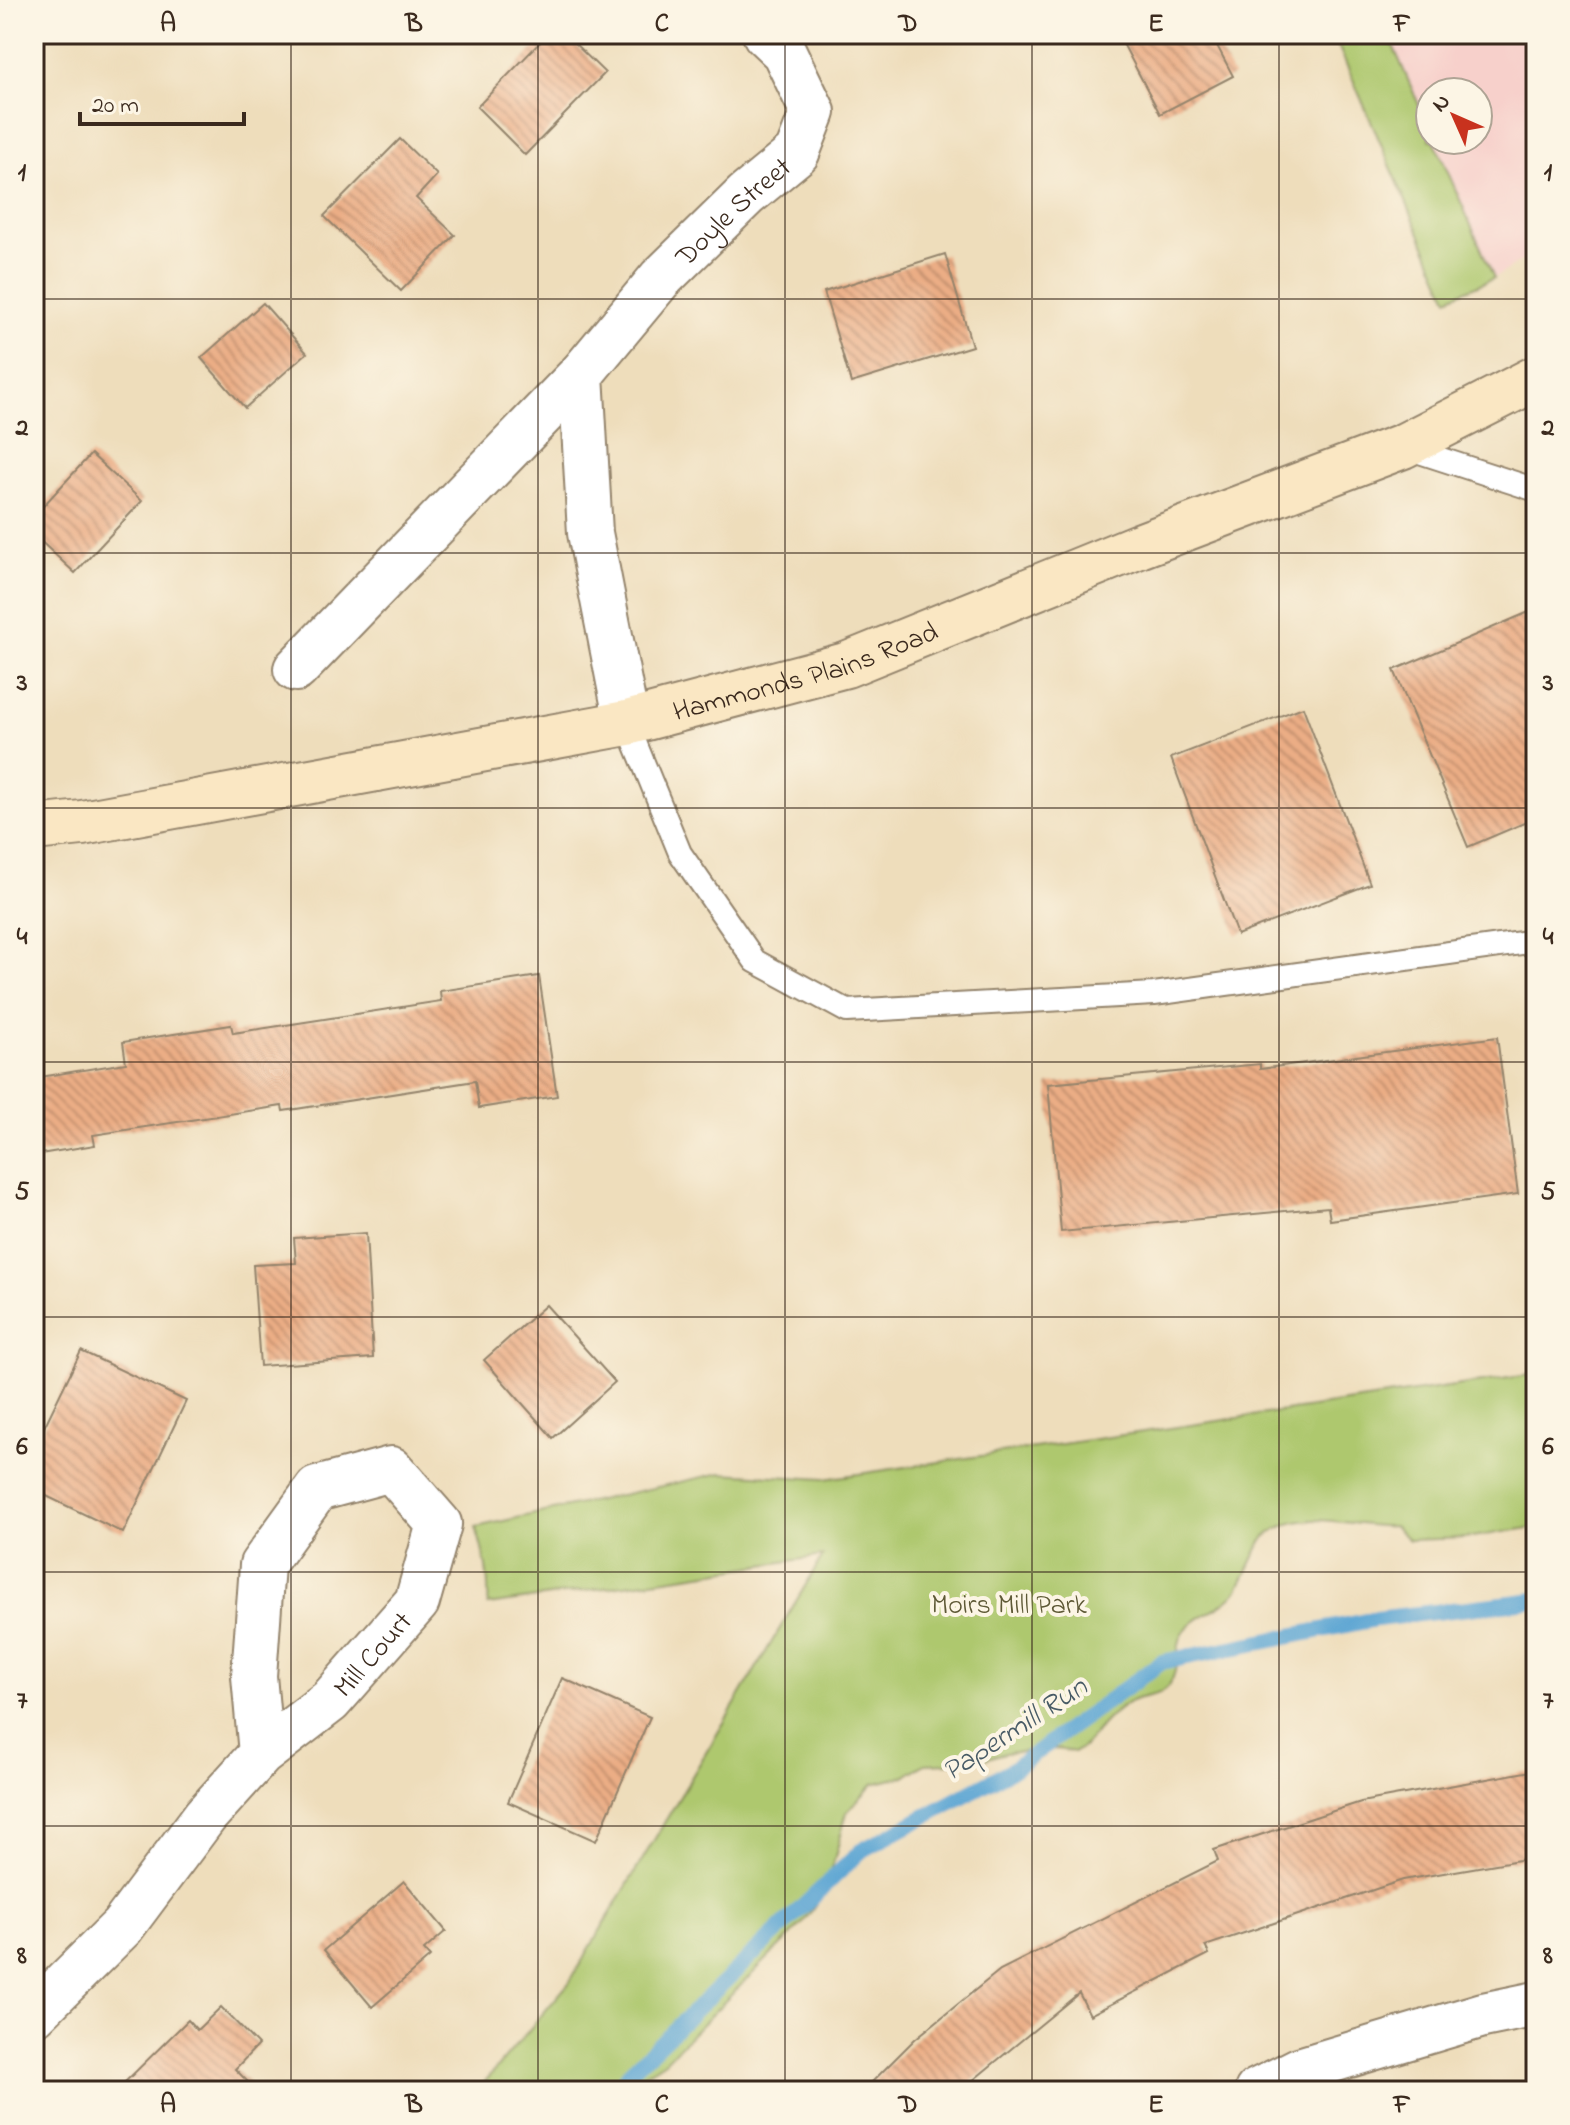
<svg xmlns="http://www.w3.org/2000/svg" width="1570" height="2125" viewBox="0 0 1570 2125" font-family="'Indie Flower',sans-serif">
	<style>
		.built { fill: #f7d0cb }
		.park { fill: #aec86e; stroke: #747946; stroke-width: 2 }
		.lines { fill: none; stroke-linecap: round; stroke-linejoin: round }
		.stream { stroke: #5ca5d3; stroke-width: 16 }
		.building { fill: url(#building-back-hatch) }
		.lane-casing { stroke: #94846c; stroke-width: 26 }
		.street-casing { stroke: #94846c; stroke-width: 48 }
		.secondary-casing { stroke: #94846c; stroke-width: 48 }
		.lane { stroke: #fff; stroke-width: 22 }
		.street { stroke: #fff; stroke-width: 44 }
		.secondary { stroke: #fae7c3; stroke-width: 44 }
		.grid { fill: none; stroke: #3b2a1e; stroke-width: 2; stroke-opacity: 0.55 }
		.labels { text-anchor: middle; stroke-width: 8; stroke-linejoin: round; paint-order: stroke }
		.street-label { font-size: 28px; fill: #3b2a1e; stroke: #fcf5e5 }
		.park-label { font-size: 28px; fill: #5e5936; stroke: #fcf5e5 }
		.water-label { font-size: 30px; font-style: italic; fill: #485b66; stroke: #fcf5e5 }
		.neatline { fill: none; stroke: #3b2a1e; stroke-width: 3 }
		.grid-label { font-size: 26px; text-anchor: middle; font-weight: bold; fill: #3b2a1e }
	</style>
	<defs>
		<pattern id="building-back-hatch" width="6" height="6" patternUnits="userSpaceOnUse" patternTransform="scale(2)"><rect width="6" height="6" fill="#ebad85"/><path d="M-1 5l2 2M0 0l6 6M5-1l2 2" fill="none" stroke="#c08d6c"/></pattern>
	</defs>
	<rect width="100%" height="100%" fill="#fcf5e5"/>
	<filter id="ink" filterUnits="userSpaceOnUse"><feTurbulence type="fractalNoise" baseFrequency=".0125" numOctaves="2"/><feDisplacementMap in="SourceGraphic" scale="16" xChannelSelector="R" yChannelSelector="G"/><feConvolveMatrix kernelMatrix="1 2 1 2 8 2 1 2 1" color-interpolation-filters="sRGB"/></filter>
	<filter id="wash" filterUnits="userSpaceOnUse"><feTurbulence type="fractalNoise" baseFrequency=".006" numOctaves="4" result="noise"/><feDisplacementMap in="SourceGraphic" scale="32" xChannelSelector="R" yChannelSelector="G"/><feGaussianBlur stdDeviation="1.8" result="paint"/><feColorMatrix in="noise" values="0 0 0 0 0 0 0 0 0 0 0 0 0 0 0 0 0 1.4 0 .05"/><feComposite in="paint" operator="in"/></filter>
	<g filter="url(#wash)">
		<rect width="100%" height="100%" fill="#edb"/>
		<!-- built -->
		<path class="built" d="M1388 34H1536V252L1494 278 1434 140H1478V92H1430V130Z"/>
		<!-- park -->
		<path class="park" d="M1333 34H1388L1430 130V140H1434L1494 278 1448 298Z
			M1536 1374V1527L1466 1538 1409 1540 1394 1526C1352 1529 1306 1506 1269 1534 1256 1544 1247 1577 1236 1592 1223 1609 1196 1614 1183 1633 1174 1648 1180 1670 1169 1685 1158 1699 1145 1694 1132 1701 1112 1711 1097 1731 1083 1747L1075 1752 1056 1749 1005 1753 974 1762 925 1764 905 1776 873 1784 847 1812 829 1879 821 1897 802 1924 665 2061 618 2091H477L569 1983 823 1556 488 1605C490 1577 484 1554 476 1527L721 1473 824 1479Z"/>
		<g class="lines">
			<!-- stream -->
			<path class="stream" d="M616 2091 628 2074 861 1851 1013 1769 1162 1662 1376 1619 1536 1600"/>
		</g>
		<g id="blocks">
			<!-- building -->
			<path class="building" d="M548 34H565L605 73 525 155 477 107Z
				M1118 34H1211L1233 76 1160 114Z
				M400 139 437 175 416 198 455 235 401 291 324 216Z
				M945 254 972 346 851 383 824 292Z
				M263 303 307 353 245 408 201 358Z
				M91 454 142 501 75 573 34 535V516Z
				M1536 609V818L1468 847 1394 670Z
				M1303 707 1370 884 1237 935 1171 758Z
				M539 976 557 1096 479 1108 475 1081 283 1111 282 1106 93 1135 95 1145 34 1155V1078L126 1063 123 1042 231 1025 233 1033 441 1001 440 991Z
				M1497 1037 1518 1194 1330 1220 1328 1207 1061 1232 1048 1084 1260 1064V1069Z
				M366 1233 373 1358 260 1366 253 1265 296 1263 294 1238Z
				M546 1305 615 1382 553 1438 484 1360Z
				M81 1351 186 1401 123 1533 34 1490V1448Z
				M562 1678 650 1717 596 1841 508 1802Z
				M1536 1770V1857L1403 1880 1205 1946 1209 1954 1090 2015 1079 1993 960 2091H863L915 2039 1000 1970 1218 1861 1214 1850 1361 1802Z
				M404 1881 446 1931 424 1950 430 1957 372 2007 324 1950Z
				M221 2007 258 2045 235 2069 257 2091H116L188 2020 197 2030Z"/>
		</g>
	</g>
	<g filter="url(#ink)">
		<use href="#blocks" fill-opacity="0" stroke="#94846c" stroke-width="2"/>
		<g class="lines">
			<!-- lane casing -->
			<g class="lane-casing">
				<path id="lane" d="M1404 447 1536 490
					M627 723 680 853 755 961 847 1011 1154 994 1536 941"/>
			</g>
			<!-- street casing -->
			<g class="street-casing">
				<g id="street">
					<path d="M296 669 581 374"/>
					<path id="s1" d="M627 723 590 533 581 374 660 279 746 195 797 153 813 112 784 52 765 34"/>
					<path id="s2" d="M34 2014 122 1927 205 1816 261 1754 330 1701 417 1602 439 1524 391 1469 317 1489 262 1565 254 1676 261 1754"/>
					<path d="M1257 2091 1299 2070 1483 2015 1536 2004"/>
				</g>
			</g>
			<!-- secondary casing -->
			<g class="secondary-casing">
				<g id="secondary">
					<path id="s3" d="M34 828 82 823 627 723 846 665 1139 546 1403 446 1536 378"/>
				</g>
			</g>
			<!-- lane -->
			<use href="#lane" class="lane"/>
			<!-- street -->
			<use href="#street" class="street"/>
			<!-- secondary -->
			<use href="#secondary" class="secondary"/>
		</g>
	</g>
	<!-- grid -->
	<path class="grid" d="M291 34V2091M538 34V2091M785 34V2091M1032 34V2091M1279 34V2091M34 299H1536M34 553H1536M34 808H1536M34 1062H1536M34 1317H1536M34 1572H1536M34 1826H1536"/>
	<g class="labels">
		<!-- street labels -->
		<g class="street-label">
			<text dy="10" stroke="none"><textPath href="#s1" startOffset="576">Doyle Street</textPath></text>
			<text dy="10" stroke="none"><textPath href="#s3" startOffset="788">Hammonds Plains Road</textPath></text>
			<text dy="10" stroke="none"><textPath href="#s2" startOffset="496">Mill Court</textPath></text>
		</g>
		<!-- park labels -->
		<g class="park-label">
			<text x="1009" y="1613">Moirs Mill Park</text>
		</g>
		<!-- water labels -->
		<g class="water-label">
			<text transform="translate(1014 1728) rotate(-33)" y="10">Papermill Run</text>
		</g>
	</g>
	<!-- margin -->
	<rect width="1570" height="2125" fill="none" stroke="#fcf5e5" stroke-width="88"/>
	<!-- north arrow -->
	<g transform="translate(1454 116) rotate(315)"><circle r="38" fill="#fcf5e5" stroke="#afa495" stroke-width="2"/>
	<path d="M0-6L14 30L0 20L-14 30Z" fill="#c8321e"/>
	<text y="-12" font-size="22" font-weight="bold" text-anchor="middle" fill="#3b2a1e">N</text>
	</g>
	<!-- scale -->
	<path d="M80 112v12h164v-12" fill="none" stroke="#3b2a1e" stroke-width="4"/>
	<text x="92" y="112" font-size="24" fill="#3b2a1e" stroke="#fcf5e5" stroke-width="6" paint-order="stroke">20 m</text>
	<rect x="44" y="44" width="1482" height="2037" class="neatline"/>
	<g class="grid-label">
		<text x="168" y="31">A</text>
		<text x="414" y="31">B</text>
		<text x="662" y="31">C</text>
		<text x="908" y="31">D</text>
		<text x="1156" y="31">E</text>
		<text x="1402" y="31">F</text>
		<text x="22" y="180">1</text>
		<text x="1548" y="180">1</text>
		<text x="22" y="435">2</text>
		<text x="1548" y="435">2</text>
		<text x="22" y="690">3</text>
		<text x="1548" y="690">3</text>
		<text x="22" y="944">4</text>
		<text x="1548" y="944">4</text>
		<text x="22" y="1199">5</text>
		<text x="1548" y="1199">5</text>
		<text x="22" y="1454">6</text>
		<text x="1548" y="1454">6</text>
		<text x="22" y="1708">7</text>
		<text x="1548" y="1708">7</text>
		<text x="22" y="1963">8</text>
		<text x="1548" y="1963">8</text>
		<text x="168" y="2112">A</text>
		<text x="414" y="2112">B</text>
		<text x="662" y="2112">C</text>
		<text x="908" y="2112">D</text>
		<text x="1156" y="2112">E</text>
		<text x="1402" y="2112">F</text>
	</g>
</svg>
